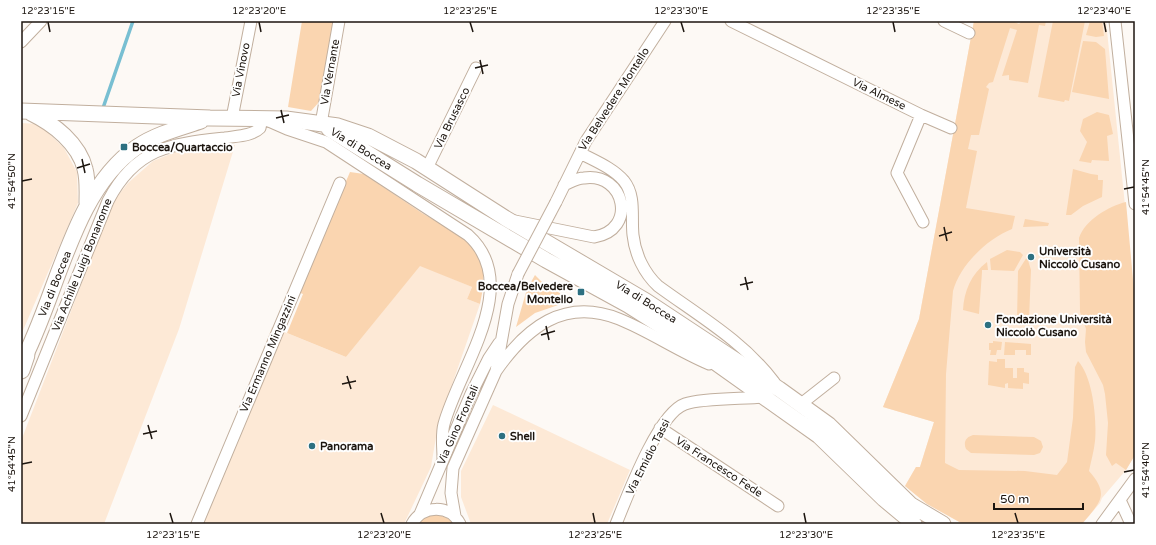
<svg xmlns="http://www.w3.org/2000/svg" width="1156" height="545" viewBox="0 0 1156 545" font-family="'Varela Round',sans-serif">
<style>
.built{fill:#fde9d6}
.green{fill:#fad5b0}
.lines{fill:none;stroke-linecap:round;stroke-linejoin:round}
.stream{stroke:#78bfd2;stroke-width:3.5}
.minor-casing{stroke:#c1af9e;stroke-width:13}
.major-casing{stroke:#c1af9e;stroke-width:17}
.highway-casing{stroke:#c1af9e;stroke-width:19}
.minor{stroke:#fff;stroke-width:11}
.major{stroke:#fff;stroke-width:15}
.highway{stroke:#fff;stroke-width:17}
.minor-bridge-casing{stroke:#c1af9e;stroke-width:13;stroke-linecap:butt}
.minor-bridge{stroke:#fff;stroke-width:11}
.ticks{fill:none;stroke:#1c150f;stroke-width:1.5}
.poi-dot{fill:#2d7081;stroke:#fff;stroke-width:1.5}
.labels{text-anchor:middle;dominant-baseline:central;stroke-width:4;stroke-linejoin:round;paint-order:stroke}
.street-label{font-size:11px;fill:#1c150f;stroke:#fff}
.poi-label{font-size:11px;font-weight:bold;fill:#1c150f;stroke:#fff;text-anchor:start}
.neatline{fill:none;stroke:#1c150f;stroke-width:1.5}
.ticks-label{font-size:10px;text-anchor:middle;fill:#1c150f}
</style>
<rect width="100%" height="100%" fill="#fdf9f5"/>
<path class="built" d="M 974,21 L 1106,21 L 1135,302 L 1135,455 L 1126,470 L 1102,498 L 1100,503 L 1082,524 L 963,524 L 927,504 L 905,486 L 916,467 L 920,467 L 934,422 L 883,407 L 919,319 Z
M 21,123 L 39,124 L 64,148 L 77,172 L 78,203 L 21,335 Z
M 235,145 L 179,329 L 104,524 L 21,524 L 21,441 L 113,202 L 128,183 L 153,161 L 183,149 Z
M 420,265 L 472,287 L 467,299 L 480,304 L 438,425 L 431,467 L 404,524 L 197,524 L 272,327 L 346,357 Z
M 493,405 L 630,470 L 607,524 L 471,524 L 461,497 L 461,471 Z"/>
<path class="green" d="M 302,21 L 334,21 L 320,101 L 311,111 L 288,107 Z
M 974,21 L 1012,21 L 1019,24 L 1022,21 L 1046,21 L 1045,26 L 1039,25 L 1028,83 L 1009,80 L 1009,75 L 1002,76 L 1017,30 L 1010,28 L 993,82 L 989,83 L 986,87 L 989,89 L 979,135 L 971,135 L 968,149 L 977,151 L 966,208 L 1015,216 L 1012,229 C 987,239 960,265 953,291 L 946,374 L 945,463 L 959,470 L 1025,471 L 1057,475 L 1067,462 L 1073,418 L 1075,367 L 1078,361 C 1093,377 1097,420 1095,441 C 1094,451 1091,461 1089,471 C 1111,496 1099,503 1082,524 L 963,524 L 927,504 L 905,486 L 916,467 L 920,467 L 934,422 L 883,407 L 919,319 Z
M 1053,21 L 1085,21 L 1069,101 L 1065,100 L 1064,102 L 1038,97 Z
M 1090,21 L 1102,21 L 1104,36 L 1096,37 L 1086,35 Z
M 1083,41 L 1096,42 L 1105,49 L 1109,99 L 1072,92 Z
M 1097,112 L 1109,115 L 1113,134 L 1107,136 L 1109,161 L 1092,160 L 1091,163 L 1079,161 L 1087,142 L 1080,131 L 1083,119 Z
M 1073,169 L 1091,174 L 1098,175 L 1098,180 L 1103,180 L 1102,197 L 1083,206 L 1071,215 L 1066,215 Z
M 350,172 L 364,174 L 422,213 L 461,236 L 471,245 L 477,254 L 483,268 L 483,288 L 480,304 L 467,299 L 472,287 L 420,266 L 346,357 L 287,333 L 303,294 L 298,292 Z
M 1126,202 L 1135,302 L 1135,455 L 1126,470 L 1116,463 L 1112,466 L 1106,455 L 1108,423 L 1105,394 L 1103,385 L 1086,352 L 1085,342 L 1086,329 L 1080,312 L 1079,238 C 1085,220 1109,206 1126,202 Z
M 1025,219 L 1049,223 L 1048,226 L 1023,227 Z
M 1007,250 L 1020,252 L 1023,255 L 1014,271 L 991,270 L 990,259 Z
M 1027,257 L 1031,270 L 1029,320 L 1017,319 L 1018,271 Z
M 987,262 L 988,270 L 982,270 L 982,272 L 979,314 L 963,310 C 964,291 971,274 987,262 Z
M 535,275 L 545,285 L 567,297 L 567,302 L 535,313 L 516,327 L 527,289 Z
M 993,341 L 1002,342 L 1001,350 L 997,350 L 996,355 L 990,355 L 991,350 L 989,350 L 989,343 L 993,343 Z
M 1005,342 L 1031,344 L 1031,355 L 1026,355 L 1026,350 L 1015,350 L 1015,355 L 1004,355 Z
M 997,359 L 1005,359 L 1005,368 L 1013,368 L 1013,378 L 1017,378 L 1017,368 L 1024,368 L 1024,372 L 1029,373 L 1029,384 L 1023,383 L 1023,389 L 1008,388 L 1008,383 L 1005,384 L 1005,388 L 988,385 L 989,361 L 997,362 Z
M 973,435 L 1034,437 L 1041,441 L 1043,447 L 1040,453 L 1034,455 L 971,453 L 966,449 C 963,442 966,437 973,435 Z
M 437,514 L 449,519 L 454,524 L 417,524 L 423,517 Z"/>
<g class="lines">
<path class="stream" d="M 103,108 L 133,21"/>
<g class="minor-casing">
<path id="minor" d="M 731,21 L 921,115 L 897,173 L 923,222
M 944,21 L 969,33
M 1115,21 L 1135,204
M 21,42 L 41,21
M 921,115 L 951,128
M 232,118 L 251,21
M 321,124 L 339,21
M 580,153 C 595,161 613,168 624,181 C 636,196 631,217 633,235 C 635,254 644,273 658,286 C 699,316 743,341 774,382
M 427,168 L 476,68
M 556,202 L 586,141 L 665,21
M 515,221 L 594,237 C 638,230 625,172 584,178 C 577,178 571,182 564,185
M 496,371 C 526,328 564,297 619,319 C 649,331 678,351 709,364
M 801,404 L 834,378
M 21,416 L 108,201 C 136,147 171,144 225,138 C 237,136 252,136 260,128 L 262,118 L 287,129 L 326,142 L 468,235 C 524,285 459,368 444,424 C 441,435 443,447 443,458
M 660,428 L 778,506
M 1120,500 L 1131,524
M 420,514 L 471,394 L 489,358 L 499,343
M 455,516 L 451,493 L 453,468 L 496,371 L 508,304 L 518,274
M 197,524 L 340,183
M 412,524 C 422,505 450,504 460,524
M 616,524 C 627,497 658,413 685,404 C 703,398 743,399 764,397
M 1102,524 L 1135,479"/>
</g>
<g class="major-casing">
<path id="major" d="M 21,111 L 210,118 L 286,119 L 338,126 L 368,136 L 416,161 L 505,218 L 646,301 L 779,389 L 829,425 L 911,505 L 943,524
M 31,113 C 54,124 79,144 85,169 C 88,180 87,192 87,203
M 329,129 L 417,184 L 546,260 L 628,305 L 688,343 L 819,436 L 884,499 L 914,524
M 21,364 C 57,298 72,191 137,147 C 156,134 180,128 201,121"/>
</g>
<g class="highway-casing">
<path id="highway" d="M 21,370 L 26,355"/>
</g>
<use href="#minor" class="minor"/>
<use href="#major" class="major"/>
<use href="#highway" class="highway"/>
<g class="minor-bridge-casing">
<path id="minor-bridge" d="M 518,274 L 556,202"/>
</g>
<use href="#minor-bridge" class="minor-bridge"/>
</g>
<path class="ticks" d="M 48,22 L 50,32M 259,22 L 261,32M 470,22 L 473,32M 681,22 L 684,32M 893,22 L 895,32M 1104,22 L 1106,32M 480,60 L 483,74M 475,68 L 488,65M 281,110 L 284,123M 276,118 L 289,115M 82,159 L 85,173M 77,168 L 90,164M 22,181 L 32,179M 1124,189 L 1134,187M 944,227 L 947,241M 939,236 L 952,232M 745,277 L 748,290M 740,285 L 753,282M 546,326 L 549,340M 541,335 L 555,331M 347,376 L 351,389M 342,384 L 356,381M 148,425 L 152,439M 143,434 L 157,431M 22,464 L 32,462M 1124,472 L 1134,470M 170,513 L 173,523M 381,513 L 384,523M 593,513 L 595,523M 804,513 L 806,523M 1015,513 L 1018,523"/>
<g class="poi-dot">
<rect x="120" y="143" width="8" height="8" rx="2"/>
<circle cx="1031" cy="257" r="4"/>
<rect x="577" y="288" width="8" height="8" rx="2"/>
<circle cx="988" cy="325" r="4"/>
<circle cx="502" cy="436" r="4"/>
<circle cx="312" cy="446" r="4"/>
</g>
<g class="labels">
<g class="street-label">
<text transform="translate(241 70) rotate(-79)">Via Vinovo</text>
<text transform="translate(330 72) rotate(-80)">Via Vernante</text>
<text transform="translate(879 94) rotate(26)">Via Almese</text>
<text transform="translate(614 99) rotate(-57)">Via Belvedere Montello</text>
<text transform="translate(452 118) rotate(-64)">Via Brusasco</text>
<text transform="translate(361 149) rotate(32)">Via di Boccea</text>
<text transform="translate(82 265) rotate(-68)">Via Achille Luigi Bonanome</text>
<text transform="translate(55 284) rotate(-68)">Via di Boccea</text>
<text transform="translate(646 302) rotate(32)">Via di Boccea</text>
<text transform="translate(268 354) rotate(-67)">Via Ermanno Mingazzini</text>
<text transform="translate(458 425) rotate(-66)">Via Gino Frontali</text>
<text transform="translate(648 457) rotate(-63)">Via Emidio Tassi</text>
<text transform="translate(719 467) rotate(33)">Via Francesco Fede</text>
</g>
<g class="poi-label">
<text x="132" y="147">Boccea/Quartaccio</text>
<text x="1039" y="251">Università<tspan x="1039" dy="13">Niccolò Cusano</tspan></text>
<text x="573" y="286" text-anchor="end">Boccea/Belvedere<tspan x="573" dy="13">Montello</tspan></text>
<text x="996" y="319">Fondazione Università<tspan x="996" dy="13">Niccolò Cusano</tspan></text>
<text x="510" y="436">Shell</text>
<text x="320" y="446">Panorama</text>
</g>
</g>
<rect width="1156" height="545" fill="none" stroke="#ffffff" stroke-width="44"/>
<path d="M994 503v6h89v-6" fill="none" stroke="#1c150f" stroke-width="2"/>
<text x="1000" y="503" font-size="12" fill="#1c150f" stroke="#ffffff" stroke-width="3" paint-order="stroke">50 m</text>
<rect x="22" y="22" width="1112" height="501" class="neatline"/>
<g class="ticks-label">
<text x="48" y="14">12°23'15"E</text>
<text x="259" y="14">12°23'20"E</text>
<text x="470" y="14">12°23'25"E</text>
<text x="681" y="14">12°23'30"E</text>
<text x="893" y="14">12°23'35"E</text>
<text x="1104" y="14">12°23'40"E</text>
<text transform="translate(11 181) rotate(-90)" y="4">41°54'50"N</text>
<text transform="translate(1145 187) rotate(-90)" y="4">41°54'45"N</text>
<text transform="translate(11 464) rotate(-90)" y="4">41°54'45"N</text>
<text transform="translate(1145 470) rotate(-90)" y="4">41°54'40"N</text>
<text x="173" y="538">12°23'15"E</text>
<text x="384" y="538">12°23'20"E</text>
<text x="595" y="538">12°23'25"E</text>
<text x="806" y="538">12°23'30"E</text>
<text x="1018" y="538">12°23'35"E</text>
</g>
</svg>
